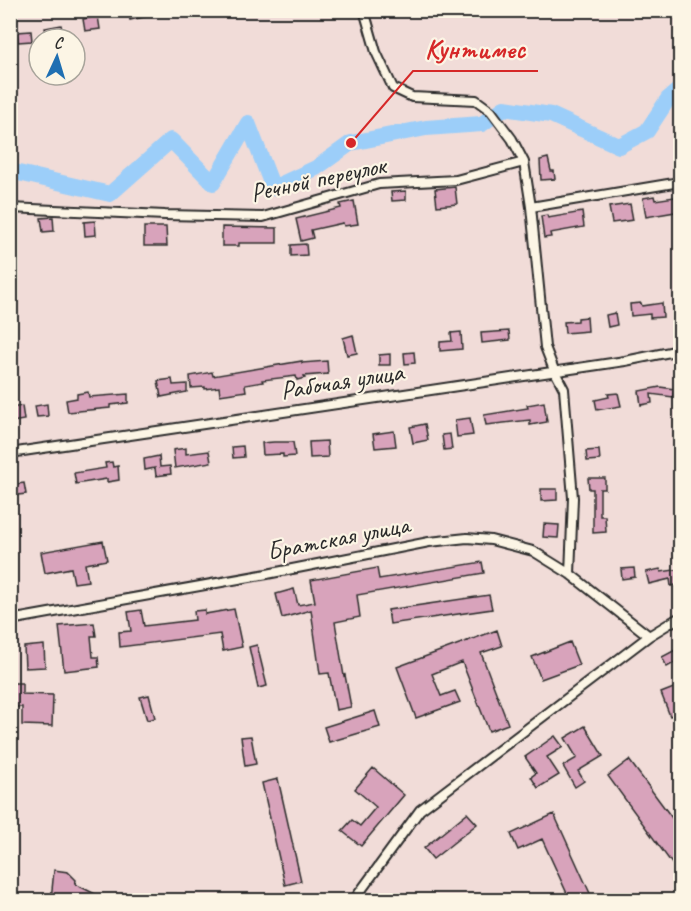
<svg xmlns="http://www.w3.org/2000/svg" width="691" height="911" viewBox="0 0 691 911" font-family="Caveat,sans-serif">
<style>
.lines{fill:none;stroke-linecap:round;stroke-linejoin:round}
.river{stroke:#9ccef9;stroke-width:16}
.building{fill:#d8a3bb;stroke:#2b2b2b;stroke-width:1.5}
.minor-casing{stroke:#2b2b2b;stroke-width:12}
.minor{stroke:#fcf5e5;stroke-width:8}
.labels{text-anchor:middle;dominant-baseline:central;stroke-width:4.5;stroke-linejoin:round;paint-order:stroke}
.street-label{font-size:26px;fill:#2b2b2b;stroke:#fcf5e5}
.leader{fill:none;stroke:#d62828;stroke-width:2}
.callout-dot{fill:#d62828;stroke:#fcf5e5;stroke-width:2}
.callout-label{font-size:27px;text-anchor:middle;font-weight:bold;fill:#d62828;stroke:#fcf5e5;stroke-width:4.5;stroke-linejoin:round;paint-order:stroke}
</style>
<rect width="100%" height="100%" fill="#f1dcd8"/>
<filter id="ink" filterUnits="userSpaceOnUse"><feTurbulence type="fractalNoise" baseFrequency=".0167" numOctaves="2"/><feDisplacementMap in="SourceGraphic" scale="12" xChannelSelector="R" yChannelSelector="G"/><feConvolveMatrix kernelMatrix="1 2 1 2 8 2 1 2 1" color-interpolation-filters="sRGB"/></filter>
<g filter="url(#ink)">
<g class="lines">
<path class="river" d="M 10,171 L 110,194 L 171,140 L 213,183 L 248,123 L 273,188 L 316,168 L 351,143 L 426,128 L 482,124 L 504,108 L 551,115 L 619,146 L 647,131 L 668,99 L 680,89"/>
</g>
<path class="building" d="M 128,10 L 158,10 L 158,14 L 130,20 Z
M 98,16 L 100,29 L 85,31 L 83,19 Z
M 61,25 L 64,39 L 48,39 L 45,28 Z
M 31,31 L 32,41 L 18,42 L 17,32 Z
M 548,158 L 551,171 L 554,171 L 555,179 L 541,180 L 540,160 Z
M 455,187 L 457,204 L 437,206 L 435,189 Z
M 406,191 L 406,200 L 392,201 L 391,192 Z
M 654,196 L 655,200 L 681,196 L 681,211 L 646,217 L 643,198 Z
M 354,201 L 358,224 L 344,226 L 343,223 L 311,230 L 313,238 L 301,241 L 296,219 L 341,208 L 340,204 Z
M 630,204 L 633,220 L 612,223 L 609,207 Z
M 582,212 L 584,227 L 550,233 L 551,237 L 544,238 L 541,216 L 547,215 L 548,218 Z
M 53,217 L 54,231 L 43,232 L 41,218 Z
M 95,221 L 96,235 L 85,236 L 84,222 Z
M 144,227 L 166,227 L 167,246 L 144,246 Z
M 222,227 L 277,228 L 277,243 L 239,243 L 239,246 L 222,246 Z
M 306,244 L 307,255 L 291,256 L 291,245 Z
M 641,303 L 642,306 L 662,303 L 663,317 L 650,318 L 650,314 L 631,316 L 630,304 Z
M 615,313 L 617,325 L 608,327 L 606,315 Z
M 587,317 L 588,331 L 565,333 L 564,322 L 578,321 L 578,318 Z
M 509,331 L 510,340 L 482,343 L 481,333 Z
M 461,332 L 462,349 L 440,351 L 440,342 L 452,341 L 451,333 Z
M 353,335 L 357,353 L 347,355 L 343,338 Z
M 414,352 L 415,363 L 405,364 L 404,353 Z
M 390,354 L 390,365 L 379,365 L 379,355 Z
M 302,361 L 302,363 L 327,361 L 328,374 L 304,376 L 305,378 L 297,380 L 296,376 L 262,380 L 263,382 L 245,385 L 246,391 L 220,395 L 219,387 L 205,389 L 205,387 L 191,388 L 190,376 L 212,372 L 213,376 Z
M 172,379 L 173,385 L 187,384 L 187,392 L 161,397 L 158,381 Z
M 660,387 L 674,389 L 673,397 L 651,394 L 652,403 L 641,405 L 639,391 Z
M 88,392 L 89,397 L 128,394 L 128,403 L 110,405 L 110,408 L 68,412 L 66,400 L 77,398 L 77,394 Z
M 618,393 L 621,406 L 597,410 L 595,400 L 609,397 L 608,394 Z
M 544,402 L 547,422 L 530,425 L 530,420 L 486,425 L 484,415 L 528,408 L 527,405 Z
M 47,404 L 48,416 L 37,417 L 35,406 Z
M 22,406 L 24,420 L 12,422 L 10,408 Z
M 470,418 L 473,435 L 457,437 L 455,420 Z
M 425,424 L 428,440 L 413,443 L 410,427 Z
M 394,431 L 396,446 L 375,448 L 373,434 Z
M 450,434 L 452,449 L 444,450 L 442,435 Z
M 327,441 L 328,457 L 310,458 L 309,442 Z
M 274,442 L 293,442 L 295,456 L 283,457 L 283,454 L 263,455 L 262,443 Z
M 243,446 L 244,457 L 233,458 L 232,447 Z
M 186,448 L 186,454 L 209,451 L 211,462 L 175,468 L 173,450 Z
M 599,450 L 600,460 L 587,461 L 586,451 Z
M 159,456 L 160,467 L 170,466 L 171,474 L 156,476 L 155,468 L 145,470 L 144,459 Z
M 112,462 L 113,467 L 118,466 L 119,480 L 107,482 L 107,479 L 76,484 L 74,473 L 106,468 L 105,463 Z
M 588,478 L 605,478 L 605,489 L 600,489 L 600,516 L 605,516 L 606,532 L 593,533 L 593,489 L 589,489 Z
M 24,483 L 26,494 L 10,496 L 10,485 Z
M 541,489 L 557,489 L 557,500 L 541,501 Z
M 544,524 L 559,525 L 558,538 L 543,537 Z
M 103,541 L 107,560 L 85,564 L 88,581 L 74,583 L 71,568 L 45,573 L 41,552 Z
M 482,562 L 484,573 L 357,595 L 360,617 L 335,622 L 344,676 L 345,675 L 351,707 L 336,710 L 329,673 L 320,674 L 311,610 L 282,618 L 276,594 L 294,589 L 298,605 L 315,602 L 311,580 L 377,568 L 379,579 Z
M 634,568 L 635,577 L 622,579 L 621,569 Z
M 660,569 L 661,572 L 681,569 L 681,584 L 671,586 L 670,579 L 649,584 L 646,572 Z
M 489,595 L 492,609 L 390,624 L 388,610 Z
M 234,609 L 242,647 L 223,651 L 220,634 L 120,647 L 119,632 L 131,631 L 128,612 L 141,610 L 144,626 L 195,620 L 194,611 L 205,610 L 205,614 Z
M 94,623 L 96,636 L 91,636 L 93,657 L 98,657 L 99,667 L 64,671 L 59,626 Z
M 497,630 L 502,646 L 481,653 L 508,724 L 489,731 L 462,662 L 432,674 L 441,696 L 455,691 L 460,702 L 416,718 L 397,667 Z
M 570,642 L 579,665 L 541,679 L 532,657 Z
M 44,645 L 45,667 L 25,668 L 24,647 Z
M 257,645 L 267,686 L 258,688 L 249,647 Z
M 681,647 L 681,659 L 667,667 L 662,657 Z
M 10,683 L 22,683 L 22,694 L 53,695 L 52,726 L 22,725 L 22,707 L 10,707 Z
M 681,685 L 681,712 L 670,716 L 661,693 Z
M 149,695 L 155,718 L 147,720 L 140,697 Z
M 375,711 L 380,727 L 329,742 L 324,727 Z
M 585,726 L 603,756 L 578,771 L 584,781 L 575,787 L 563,766 L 577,758 L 565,738 Z
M 251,736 L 256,764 L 245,766 L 241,737 Z
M 555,736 L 563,747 L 547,757 L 559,775 L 538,788 L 531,777 L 536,773 L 525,757 Z
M 629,760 L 681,830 L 681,876 L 608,776 Z
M 373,768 L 404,795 L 361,846 L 342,831 L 352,820 L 360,826 L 376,807 L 355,789 Z
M 278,779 L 301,881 L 285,885 L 262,783 Z
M 467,813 L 477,824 L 433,859 L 424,848 Z
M 554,814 L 593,900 L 570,900 L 542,839 L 518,850 L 511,834 Z
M 54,870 L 68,872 L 76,880 L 75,884 L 107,900 L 51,900 Z"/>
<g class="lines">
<g class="minor-casing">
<path id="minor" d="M 364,10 L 376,52 L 393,88 L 412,97 L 476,100 L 491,111 L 512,139 L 524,162 L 531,207 L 545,347 L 554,370 L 564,389 L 573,498 L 570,574
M 531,207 L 680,182
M 10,208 L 165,215 L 263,217 L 379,184 L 456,180 L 524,162
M 10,453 L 625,361 L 680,350
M 10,620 L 267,574 L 429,542 L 467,538 L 491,540 L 533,551 L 570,574 L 649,636
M 354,900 L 420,810 L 649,636 L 680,617"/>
</g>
<use href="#minor" class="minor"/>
</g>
</g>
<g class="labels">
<g class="street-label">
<text transform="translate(318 179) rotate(-12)">Речной переулок</text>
<text transform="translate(342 381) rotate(-9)">Рабочая улица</text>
<text transform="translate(338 538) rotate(-11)">Братская улица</text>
</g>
</g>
<path class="leader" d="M351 143L413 71H538"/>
<circle class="callout-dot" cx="351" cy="143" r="6"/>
<g class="callout-label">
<text x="475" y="58">Кунтимес</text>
</g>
<rect width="691" height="911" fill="none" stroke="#fcf5e5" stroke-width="36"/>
<rect x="18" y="18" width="655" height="875" fill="none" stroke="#2b2b2b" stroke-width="2" filter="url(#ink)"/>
<g transform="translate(57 57) rotate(4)"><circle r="28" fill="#fcf5e5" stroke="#a8a49b" stroke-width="1.5"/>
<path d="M0-4.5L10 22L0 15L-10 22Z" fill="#1f6fb2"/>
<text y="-9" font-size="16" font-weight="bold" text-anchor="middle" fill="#2b2b2b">С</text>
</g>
</svg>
